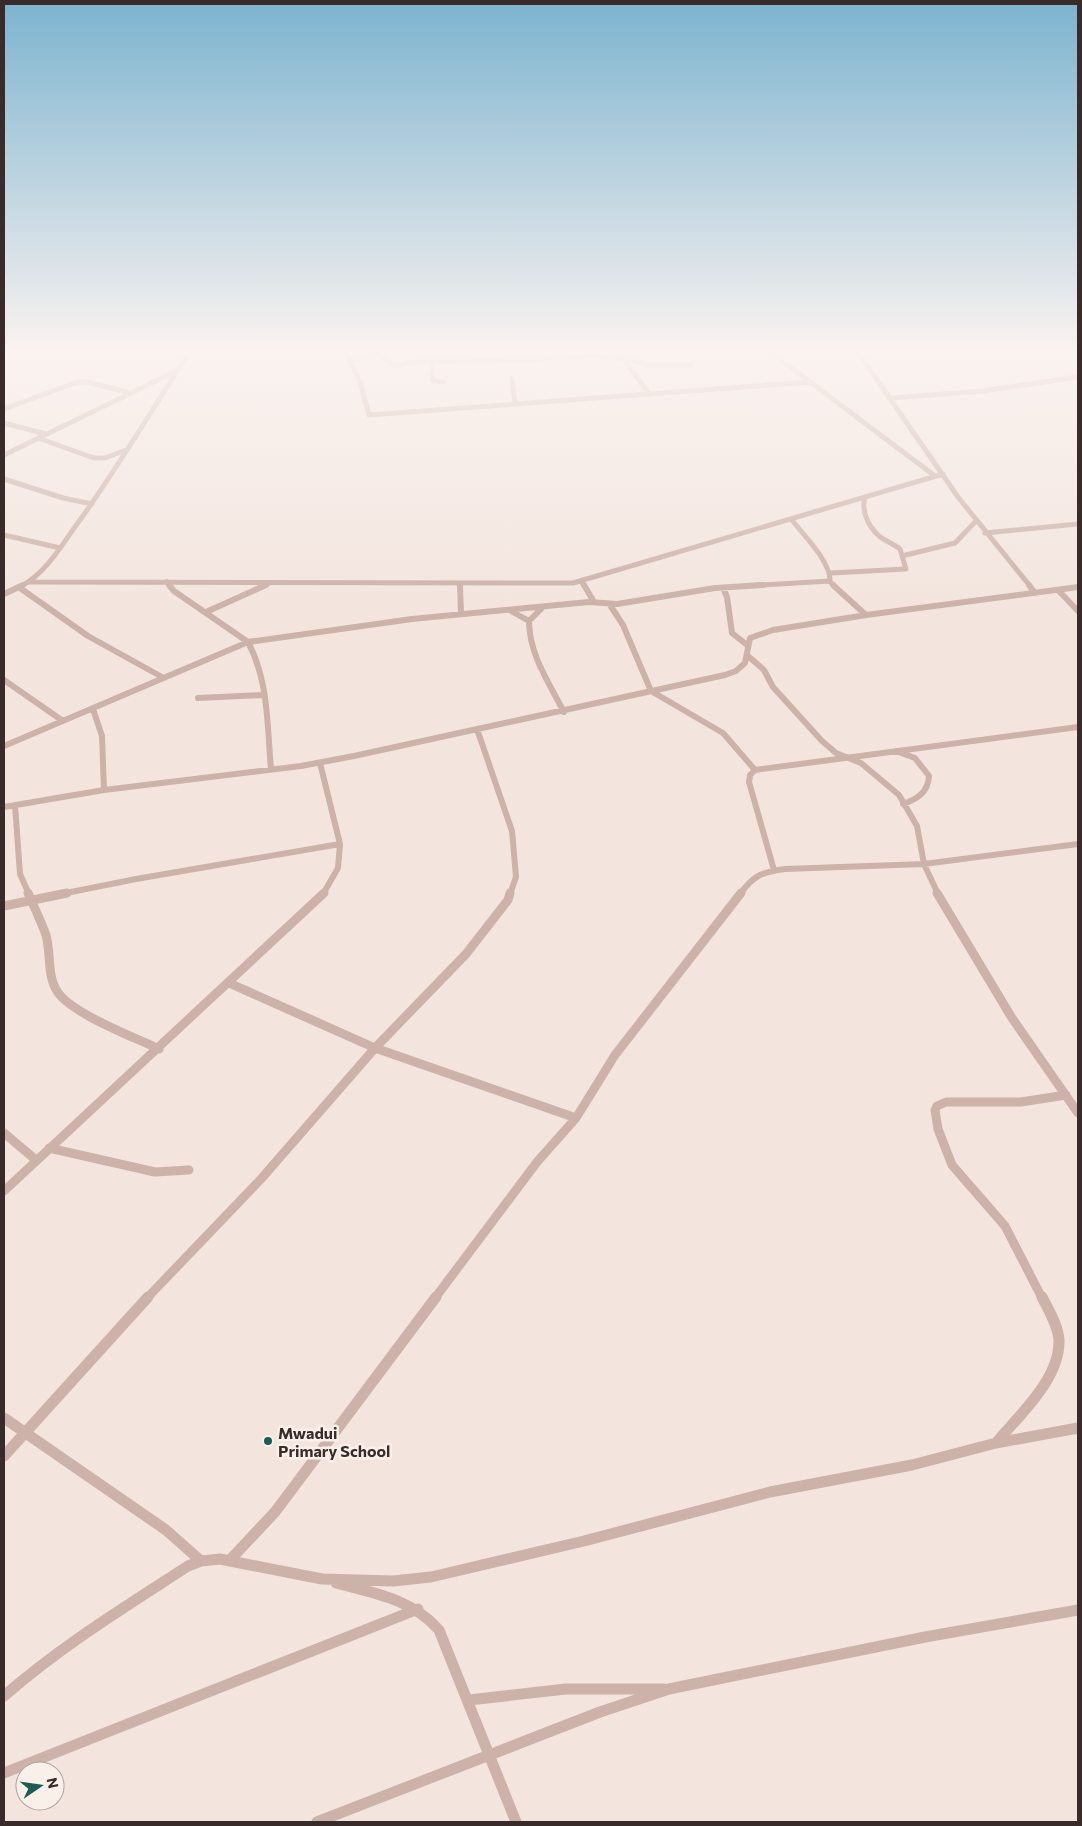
<svg xmlns="http://www.w3.org/2000/svg" width="1082" height="1826" viewBox="0 0 1082 1826" font-family="Commissioner,sans-serif">
<style>
.lines{fill:none;stroke-linecap:round;stroke-linejoin:round}
.street-far3{stroke:#ccb2a9;stroke-width:5}
.street-far2{stroke:#ccb2a9;stroke-width:6}
.street-far1{stroke:#ccb2a9;stroke-width:9}
.street{stroke:#ccb2a9;stroke-width:11}
.secondary{fill:#a0817a;fill-rule:evenodd}
.poi-dot{fill:#1d5c54;stroke:#faf0ea;stroke-width:2}
.labels{text-anchor:middle;dominant-baseline:central;stroke-width:5;stroke-linejoin:round;paint-order:stroke}
.near-poi-label{font-size:16px;font-weight:bold;fill:#392b29;stroke:#faf0ea;text-anchor:start}
</style>
<rect width="100%" height="100%" fill="#f3e5de"/>
<g class="lines">
<path class="street-far3" d="M 345,351 L 360,382 L 369,415 L 810,382
M 377,351 L 390,363 L 396,365 L 417,362 L 525,360 L 594,355 L 624,359
M 618,351 L 649,394
M 752,351 L 773,354
M 769,351 L 935,476
M 857,351 L 958,497 L 1030,586
M 623,358 L 651,365 L 691,365
M 433,361 L 432,380 L 443,382
M 350,362 L 378,351
M 512,378 L 515,403
M 891,398 L 983,391 L 1078,377
M 4,409 L 77,382 L 86,382 L 131,393
M 4,423 L 46,434
M 38,438 L 94,458 L 105,458 L 126,450
M 4,455 L 174,372
M 4,479 L 63,498 L 92,504
M 985,533 L 1078,524
M 4,535 L 60,548
M 902,556 L 955,543 L 976,521
M 831,573 L 906,569 L 900,549 C 894,544 885,541 879,536 C 868,526 861,511 865,497
M 581,581 L 584,586
M 829,581 L 835,586
M 30,582 L 573,583 L 943,474
M 167,582 L 170,586
M 460,583 L 460,586
M 21,586 C 42,576 59,550 72,531 C 115,473 151,411 190,351
M 263,586 L 268,584
M 743,586 L 830,581 C 831,562 803,534 791,519"/>
<path class="street-far2" d="M 169,585 L 174,591 L 248,642 C 269,681 267,726 271,769
M 460,585 L 461,614
M 584,585 L 594,602
M 833,585 L 866,615
M 1029,585 L 1035,593
M 20,588 L 88,636 L 162,677
M 723,588 L 727,597 L 732,633 L 747,645
M 1058,590 L 1078,611
M 4,594 L 23,585
M 610,605 L 623,625 L 651,691 L 723,733 L 755,770
M 542,608 L 529,621 C 529,654 549,683 564,712
M 511,611 L 529,621
M 206,612 L 266,585
M 748,656 L 764,670 L 773,687 L 822,741 L 836,753 L 861,763 L 899,795 L 917,826 L 924,864 L 938,894
M 4,680 L 63,721
M 198,698 L 264,695
M 93,709 L 102,736 L 104,790
M 477,729 L 512,831 L 516,877 L 510,894
M 4,746 L 248,642 L 412,619 L 589,602 L 617,604 L 715,588 L 763,585
M 896,751 L 915,758 L 929,776 C 928,793 917,799 903,804
M 320,763 L 340,844 L 338,868 L 323,894
M 15,805 L 20,874 L 29,894
M 4,807 L 104,790 L 301,766 L 354,756 L 725,675 L 736,671 L 745,663 L 750,638 L 773,630 L 866,615 L 1078,587
M 774,870 L 749,782 L 750,775 L 755,770 L 1078,727
M 61,894 L 136,879 L 340,844
M 740,894 C 754,875 762,872 785,869 L 924,864 L 1078,844"/>
<path class="street-far1" d="M 28,893 C 34,907 41,921 46,935 C 51,953 47,976 57,991 C 70,1013 134,1037 159,1049
M 937,893 L 1012,1018 L 1078,1113
M 4,906 L 67,893
M 229,983 L 375,1048 L 576,1118
M 4,1133 L 36,1160
M 49,1148 L 155,1172 L 189,1170
M 4,1191 L 324,893
M 147,1298 L 261,1179 L 375,1048 L 466,954 L 508,900 L 510,893
M 435,1298 L 537,1162 L 576,1118 L 615,1055 L 741,893
M 1042,1298 L 1005,1226 L 952,1165 L 938,1129 L 935,1110 L 937,1106 L 946,1102 L 1021,1102 L 1066,1095"/>
<path class="street" d="M 4,1418 L 166,1530 L 201,1561
M 996,1443 C 1020,1414 1060,1379 1059,1340 C 1058,1325 1048,1309 1042,1297
M 4,1456 L 148,1297
M 229,1561 L 275,1512 L 436,1297
M 336,1583 C 374,1593 412,1599 439,1630 L 516,1822
M 4,1696 C 61,1646 125,1607 188,1566 L 201,1561 L 220,1559 L 322,1579 L 393,1581 L 431,1577 L 584,1541 L 770,1492 L 912,1465 L 996,1443 L 1078,1428
M 469,1700 L 566,1689 L 664,1689
M 4,1773 L 418,1609
M 317,1822 L 600,1712 L 669,1689 L 925,1637 L 1078,1610"/>
<path class="secondary" d="M 4,351 L 23,351 L 20,353 L 4,354 Z"/>
</g>
<linearGradient id="sky" x2="0" y2="1"><stop stop-color="#7cb3cf"/><stop offset="0.58" stop-color="#faf3f0"/><stop offset="1" stop-color="#faf3f0" stop-opacity="0"/></linearGradient>
<rect width="1082" height="606" fill="url(#sky)"/>
<circle class="poi-dot" cx="268" cy="1441" r="5"/>
<g class="labels">
<g class="near-poi-label">
<text x="278" y="1432">Mwadui<tspan x="278" dy="18">Primary School</tspan></text>
</g>
</g>
<rect width="1082" height="1826" fill="none" stroke="#392b29" stroke-width="10"/>
<g transform="translate(40 1786) rotate(77)"><circle r="24" fill="#faf0ea" stroke="#ada19d"/>
<path d="M0-4L9 19L0 12L-9 19Z" fill="#1d5c54"/>
<text y="-8" font-size="14" font-weight="bold" text-anchor="middle" fill="#392b29">N</text>
</g>
</svg>
